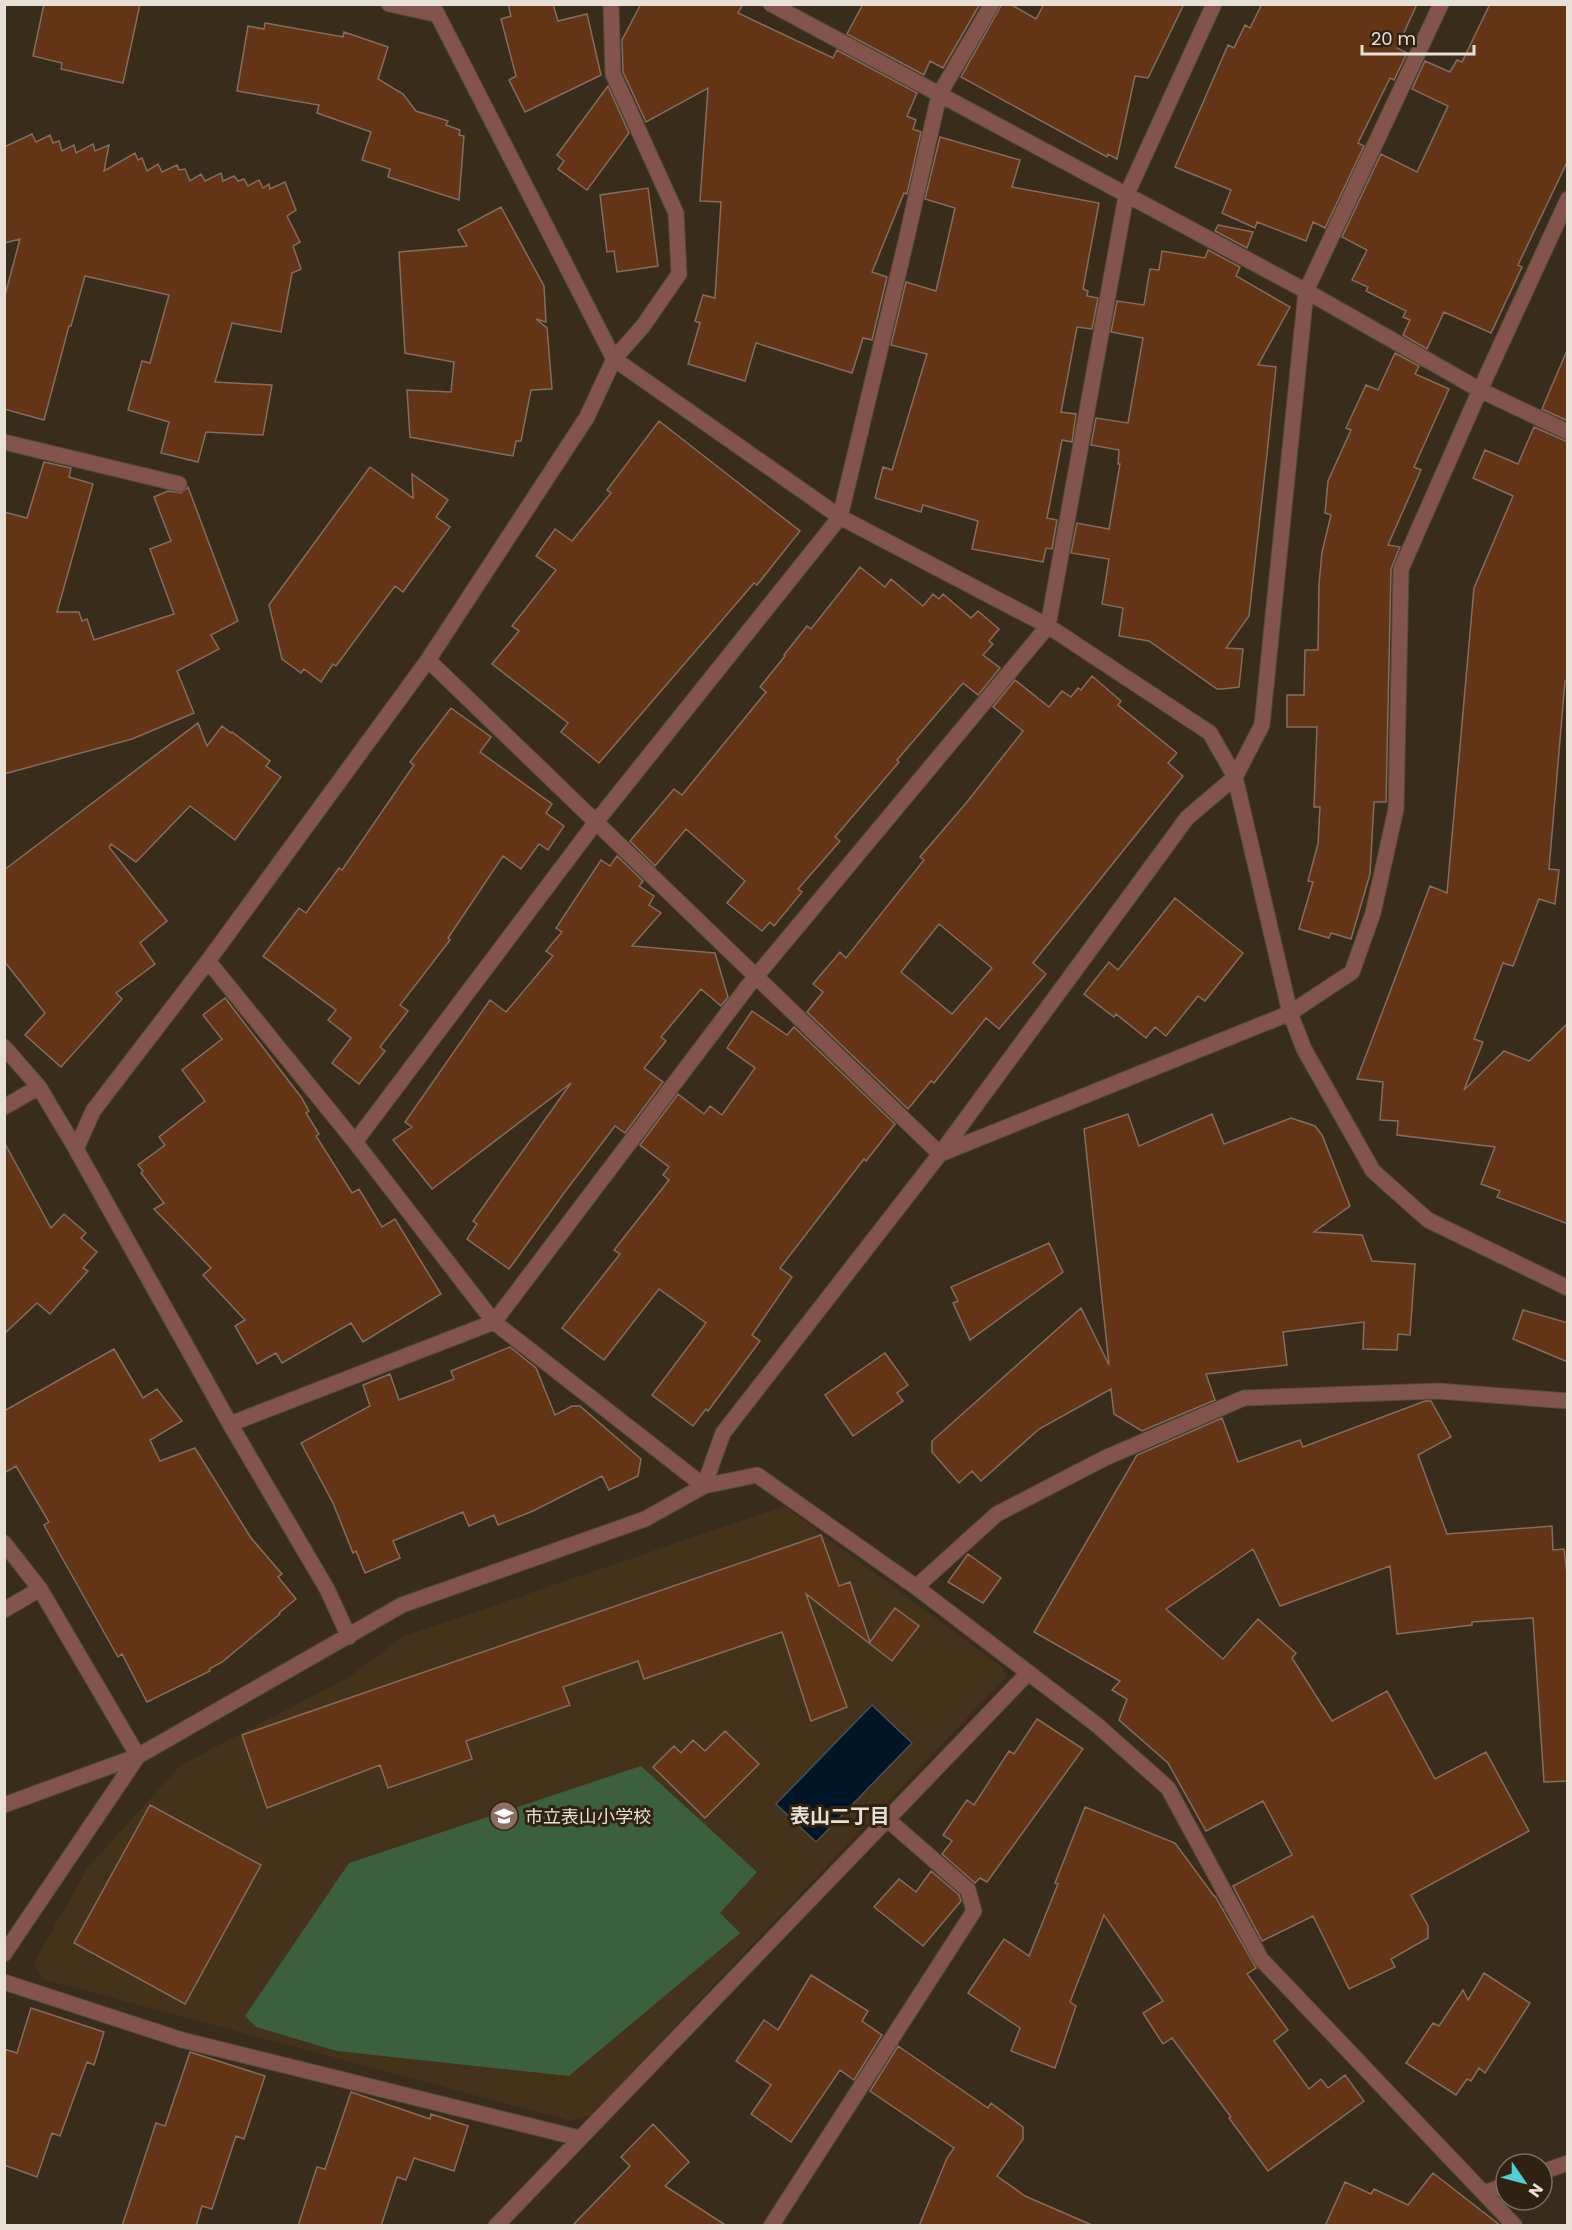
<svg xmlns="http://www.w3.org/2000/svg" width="1572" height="2230" viewBox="0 0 1572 2230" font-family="Poppins,'Noto Sans JP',sans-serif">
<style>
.built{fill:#44321b}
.green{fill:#3c603c}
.water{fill:#001525;stroke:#46525a;stroke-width:1.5}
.building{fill:#643417;stroke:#846d60;stroke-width:1.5;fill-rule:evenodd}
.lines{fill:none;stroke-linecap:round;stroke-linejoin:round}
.minor-casing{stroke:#554938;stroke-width:17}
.minor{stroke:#82544b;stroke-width:15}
.labels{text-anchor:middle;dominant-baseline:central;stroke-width:6;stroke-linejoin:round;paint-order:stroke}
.poi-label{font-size:18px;fill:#e8dfd5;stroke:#2f2211;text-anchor:start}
.neighbourhood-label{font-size:20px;font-weight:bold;fill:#e8dfd5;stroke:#2f2211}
</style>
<rect width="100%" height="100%" fill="#392c1a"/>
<path class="built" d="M 784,1506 L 1003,1668 L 1006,1677 L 591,2115 L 571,2121 L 42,1979 L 34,1962 L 88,1867 L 181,1765 L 349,1677 L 402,1637 Z"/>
<path class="green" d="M 641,1766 L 757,1872 L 720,1913 L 740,1933 L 569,2076 L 337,2051 L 256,2027 L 245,2016 L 349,1863 Z"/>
<path class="water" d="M 872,1705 L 912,1743 L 816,1842 L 776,1804 Z"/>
<path class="building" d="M 44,4 L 140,4 L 123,83 L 61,69 L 62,63 L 33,56 Z
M 508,4 L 553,4 L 558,21 L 587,14 L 601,75 L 525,112 L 509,80 L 516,76 L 501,19 L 511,16 Z
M 641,4 L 743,4 L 738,13 L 833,58 L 837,50 L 917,93 L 907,116 L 916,120 L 913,129 L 921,132 L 907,194 L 904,193 L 872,272 L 887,277 L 872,340 L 863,338 L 852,373 L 756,343 L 745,381 L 688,364 L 700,323 L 695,321 L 703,295 L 715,298 L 721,202 L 700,201 L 708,88 L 646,122 L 623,72 L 622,40 Z
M 863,4 L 980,4 L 943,68 L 930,61 L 924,75 L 847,34 Z
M 1002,4 L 1010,4 L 1036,19 L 1044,4 L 1184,4 L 1148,78 L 1135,76 L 1117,159 L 1108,154 L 1107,157 L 961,77 Z
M 1262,4 L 1417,4 L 1397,48 L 1407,53 L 1394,80 L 1390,78 L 1358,143 L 1364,146 L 1325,228 L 1313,222 L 1306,241 L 1257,222 L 1255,228 L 1222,213 L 1231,190 L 1175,167 L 1228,45 L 1234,48 L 1245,25 L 1250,28 Z
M 1490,4 L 1568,4 L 1568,160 L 1518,265 L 1522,267 L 1491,333 L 1444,312 L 1427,349 L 1403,335 L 1410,320 L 1403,317 L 1406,311 L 1366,291 L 1368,287 L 1352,280 L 1367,250 L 1342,237 L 1381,154 L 1417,172 L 1448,106 L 1412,89 L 1425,61 L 1450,72 L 1457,60 L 1462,62 Z
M 265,23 L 343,37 L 344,32 L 388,47 L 378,79 L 403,94 L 416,111 L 448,121 L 446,125 L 460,130 L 459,135 L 464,136 L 459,200 L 388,177 L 390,169 L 362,160 L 371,132 L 317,113 L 319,105 L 237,91 L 248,26 L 264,29 Z
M 608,86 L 629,133 L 587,190 L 558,169 L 564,161 L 557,155 Z
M 32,134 L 36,142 L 50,135 L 53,143 L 59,141 L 62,151 L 74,145 L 76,153 L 93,144 L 95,151 L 109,145 L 104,171 L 135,153 L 138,160 L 142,158 L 147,171 L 158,164 L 162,172 L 177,165 L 179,170 L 185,169 L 190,181 L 201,174 L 205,181 L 221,173 L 223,181 L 234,176 L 238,181 L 244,179 L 248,186 L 259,180 L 263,188 L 269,184 L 270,189 L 285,182 L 296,210 L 287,216 L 300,242 L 293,246 L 301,269 L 292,273 L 281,332 L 232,323 L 215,382 L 272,385 L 263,435 L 206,432 L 198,462 L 161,453 L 169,422 L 128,410 L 142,361 L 150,363 L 169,295 L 85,276 L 71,326 L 69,326 L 44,420 L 4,409 L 4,299 L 20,239 L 4,243 L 4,147 Z
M 940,137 L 1020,160 L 1012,187 L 1099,203 L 1083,289 L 1088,291 L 1087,296 L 1098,298 L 1092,329 L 1077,327 L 1061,412 L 1076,414 L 1072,442 L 1062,440 L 1047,518 L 1057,520 L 1052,549 L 1046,548 L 1043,562 L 972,549 L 978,521 L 923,505 L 921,512 L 875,498 L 883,467 L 892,470 L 927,354 L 891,345 L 906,282 L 936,291 L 955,208 L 925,199 Z
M 648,188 L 658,266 L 617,272 L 614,251 L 607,252 L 600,195 Z
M 501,207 L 544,286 L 546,322 L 536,319 L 547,328 L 552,389 L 531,390 L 521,441 L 516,441 L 513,456 L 410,437 L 407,390 L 451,392 L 454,362 L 405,353 L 399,252 L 467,246 L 458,230 Z
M 1218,225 L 1253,232 L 1247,248 L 1215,231 Z
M 1208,250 L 1240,267 L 1236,276 L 1290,307 L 1258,365 L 1276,367 L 1267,454 L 1249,616 L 1226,648 L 1243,649 L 1239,687 L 1222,689 L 1217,689 L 1149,641 L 1119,636 L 1123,608 L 1102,604 L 1109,559 L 1071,553 L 1077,523 L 1109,529 L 1120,464 L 1118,464 L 1119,450 L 1091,445 L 1096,418 L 1128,423 L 1143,338 L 1111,332 L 1117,301 L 1144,305 L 1150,269 L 1159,270 L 1162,251 L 1205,258 Z
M 1568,348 L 1568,421 L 1542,409 Z
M 1395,353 L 1419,366 L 1415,374 L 1449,389 L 1414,467 L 1421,470 L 1388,545 L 1400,547 L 1391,569 L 1386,802 L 1374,802 L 1370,874 L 1351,939 L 1331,933 L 1329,938 L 1299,929 L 1313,882 L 1308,881 L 1318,844 L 1320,807 L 1314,807 L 1317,727 L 1287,727 L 1287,695 L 1304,695 L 1305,650 L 1318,650 L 1319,584 L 1322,552 L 1331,515 L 1325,513 L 1328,481 L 1351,430 L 1346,428 L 1366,385 L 1378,390 Z
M 659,421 L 800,531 L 757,585 L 754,583 L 599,763 L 561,732 L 568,723 L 492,664 L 519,631 L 512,626 L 556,570 L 536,556 L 555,529 L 572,541 L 611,493 L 607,490 Z
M 1534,427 L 1568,442 L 1568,681 L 1565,681 L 1549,869 L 1559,870 L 1555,904 L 1539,899 L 1513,966 L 1503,963 L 1474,1039 L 1483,1042 L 1464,1090 L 1504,1051 L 1529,1061 L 1568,1023 L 1568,1224 L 1497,1197 L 1500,1191 L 1481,1184 L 1495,1147 L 1397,1135 L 1398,1121 L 1380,1120 L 1383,1082 L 1357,1079 L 1430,886 L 1447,893 L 1474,588 L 1513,496 L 1473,478 L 1485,450 L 1518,464 Z
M 44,462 L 71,468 L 69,477 L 93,484 L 57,612 L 79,612 L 82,621 L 87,619 L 94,640 L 174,614 L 150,549 L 171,541 L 154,497 L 168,491 L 181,493 L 188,487 L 238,621 L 211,635 L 219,649 L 177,671 L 194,713 L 132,739 L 4,774 L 4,512 L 27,518 Z
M 370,467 L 413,498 L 412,474 L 448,500 L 436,517 L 450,527 L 403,592 L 395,586 L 336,666 L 333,664 L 321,682 L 304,669 L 301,673 L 282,659 L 269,605 Z
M 860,567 L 885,587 L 891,579 L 923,606 L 933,594 L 939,599 L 943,594 L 971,618 L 978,611 L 999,629 L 989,641 L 993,644 L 983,655 L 1000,668 L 978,695 L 963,683 L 897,760 L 899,762 L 835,837 L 840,841 L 798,889 L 802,892 L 774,926 L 770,922 L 762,931 L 727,903 L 745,881 L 686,829 L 655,866 L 630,841 L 674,789 L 682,795 L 766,692 L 760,687 L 785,656 L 784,655 L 807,626 L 811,629 Z
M 1092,676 L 1121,701 L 1118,705 L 1177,753 L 1168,763 L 1183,776 L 1033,963 L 1046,974 L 999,1029 L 986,1018 L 934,1083 L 931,1081 L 908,1109 L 807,1012 L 823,992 L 813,984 L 840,952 L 846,958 L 924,860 L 920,857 L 967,802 L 1023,731 L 993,707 L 1015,680 L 1049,707 L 1062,691 L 1071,697 L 1078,688 L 1081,690 ZM 939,924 L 992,968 L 952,1014 L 901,972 Z
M 451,708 L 491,737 L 480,752 L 552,804 L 546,813 L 564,826 L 548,850 L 539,844 L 521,869 L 503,856 L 448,938 L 450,940 L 400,1005 L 408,1011 L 380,1047 L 385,1051 L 359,1084 L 332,1063 L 351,1038 L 328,1020 L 336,1010 L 263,956 L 299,908 L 306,913 L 339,868 L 342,870 L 414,765 L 410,762 Z
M 198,723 L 207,746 L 222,726 L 231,733 L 232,732 L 270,761 L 266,766 L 281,777 L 235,840 L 190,806 L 136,862 L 111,844 L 109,847 L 167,921 L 140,943 L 155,964 L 116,993 L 122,999 L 61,1067 L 25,1035 L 45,1013 L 4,961 L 4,870 Z
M 617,856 L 643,881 L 639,886 L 654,896 L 649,905 L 661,913 L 632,946 L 715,953 L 728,997 L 721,1006 L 701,989 L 661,1037 L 666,1041 L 644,1068 L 663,1082 L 625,1133 L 615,1126 L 564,1193 L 509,1269 L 467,1239 L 477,1224 L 473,1221 L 571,1083 L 432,1189 L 393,1140 L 412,1127 L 405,1122 L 490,1000 L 506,1012 L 553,956 L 546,951 L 562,932 L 556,928 L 601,860 L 610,866 Z
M 1175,898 L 1243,953 L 1205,1001 L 1198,996 L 1166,1036 L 1155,1027 L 1146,1038 L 1116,1014 L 1114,1017 L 1084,994 L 1109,962 L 1118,970 Z
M 225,998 L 301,1097 L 309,1111 L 306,1113 L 319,1134 L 316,1136 L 352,1193 L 359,1189 L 382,1227 L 395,1219 L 441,1294 L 363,1342 L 351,1323 L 282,1363 L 276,1353 L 257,1364 L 235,1326 L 245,1320 L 203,1275 L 211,1268 L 154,1209 L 164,1203 L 141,1173 L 143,1171 L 138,1165 L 165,1145 L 159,1137 L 205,1101 L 182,1070 L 222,1039 L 203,1015 Z
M 752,1011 L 787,1035 L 794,1027 L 895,1124 L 866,1161 L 864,1159 L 780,1268 L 792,1277 L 752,1335 L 760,1341 L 708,1411 L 706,1409 L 693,1426 L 652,1395 L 706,1323 L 659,1289 L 604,1360 L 562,1328 L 620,1254 L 614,1250 L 669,1180 L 663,1175 L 669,1167 L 640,1145 L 678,1094 L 704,1114 L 710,1106 L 722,1115 L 755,1068 L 727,1048 Z
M 1128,1114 L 1139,1146 L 1212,1114 L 1224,1144 L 1291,1118 L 1315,1126 L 1322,1135 L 1350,1206 L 1314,1232 L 1362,1235 L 1372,1261 L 1415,1264 L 1410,1335 L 1398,1334 L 1397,1350 L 1363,1349 L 1364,1322 L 1283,1332 L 1287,1365 L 1206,1374 L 1215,1400 L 1142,1431 L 1114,1414 L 1111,1389 L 1039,1429 L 981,1481 L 972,1471 L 959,1483 L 932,1452 L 932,1441 L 1081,1308 L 1109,1365 L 1084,1129 Z
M 4,1142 L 51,1228 L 64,1214 L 86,1233 L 81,1238 L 97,1252 L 83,1268 L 88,1271 L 50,1314 L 37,1303 L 4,1334 Z
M 1049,1243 L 1063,1272 L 970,1340 L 953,1303 L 958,1301 L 951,1287 Z
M 1523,1310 L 1568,1323 L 1568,1362 L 1513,1339 Z
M 510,1347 L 536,1368 L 555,1415 L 572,1406 L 580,1406 L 641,1459 L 638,1476 L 609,1490 L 602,1476 L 533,1511 L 498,1525 L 494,1515 L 469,1526 L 463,1512 L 393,1541 L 400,1558 L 365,1573 L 356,1551 L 353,1553 L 333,1503 L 301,1443 L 370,1406 L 363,1385 L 390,1374 L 399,1400 L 454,1379 L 451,1371 Z
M 114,1349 L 143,1398 L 157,1389 L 182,1421 L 150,1440 L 160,1461 L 195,1448 L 251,1538 L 282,1574 L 278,1577 L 296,1599 L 279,1613 L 280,1614 L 222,1662 L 209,1669 L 210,1671 L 147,1702 L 122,1654 L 118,1657 L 61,1556 L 44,1525 L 49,1522 L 16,1466 L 4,1473 L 4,1411 Z
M 885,1353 L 908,1385 L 897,1393 L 903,1401 L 853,1436 L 825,1395 Z
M 1425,1401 L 1431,1401 L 1451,1437 L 1418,1455 L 1447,1534 L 1552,1526 L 1553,1550 L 1564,1549 L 1568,1582 L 1568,1781 L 1544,1782 L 1533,1618 L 1472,1622 L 1472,1625 L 1397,1634 L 1390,1566 L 1280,1606 L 1253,1549 L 1166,1609 L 1223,1659 L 1258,1619 L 1296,1653 L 1292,1658 L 1332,1721 L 1387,1691 L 1435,1779 L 1486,1752 L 1529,1831 L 1411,1895 L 1428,1926 L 1428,1938 L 1391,1959 L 1395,1967 L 1349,1989 L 1313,1916 L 1262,1941 L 1233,1886 L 1292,1855 L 1263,1801 L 1206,1831 L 1168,1763 L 1119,1720 L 1127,1699 L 1112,1690 L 1120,1681 L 1034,1632 L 1137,1455 L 1222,1418 L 1238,1462 L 1300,1440 L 1303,1447 Z
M 821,1535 L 839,1586 L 850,1582 L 870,1642 L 895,1608 L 919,1626 L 892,1661 L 806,1594 L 847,1707 L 811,1721 L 782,1632 L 644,1679 L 638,1661 L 563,1687 L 570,1705 L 466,1741 L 472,1759 L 388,1788 L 380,1765 L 267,1808 L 242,1735 Z
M 968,1554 L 1001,1578 L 983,1603 L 948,1582 Z
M 1037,1719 L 1083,1749 L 987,1882 L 980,1878 L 975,1883 L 942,1854 L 952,1841 L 943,1835 L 967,1800 L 974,1805 L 1009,1751 L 1014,1754 Z
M 725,1731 L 759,1764 L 705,1818 L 653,1767 L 674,1746 L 681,1753 L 693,1740 L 705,1751 Z
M 150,1805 L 261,1865 L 185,2004 L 74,1943 Z
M 1085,1807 L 1175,1843 L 1214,1896 L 1215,1896 L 1256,1968 L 1247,1974 L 1288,2030 L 1274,2041 L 1309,2089 L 1321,2079 L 1328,2088 L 1345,2075 L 1364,2101 L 1268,2171 L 1229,2118 L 1231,2117 L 1172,2038 L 1163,2044 L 1143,2013 L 1163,2001 L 1104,1915 L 1070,2002 L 1076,2006 L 1055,2068 L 1011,2051 L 1020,2028 L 968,1993 L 1004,1939 L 1029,1956 L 1058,1884 L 1055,1883 Z
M 931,1871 L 959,1895 L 961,1901 L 923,1946 L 874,1907 L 899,1879 L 916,1892 Z
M 1484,1973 L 1530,2003 L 1485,2073 L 1479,2068 L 1471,2081 L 1467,2079 L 1456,2095 L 1406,2063 L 1433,2023 L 1439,2026 L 1463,1990 L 1468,2000 Z
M 811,1975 L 868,2011 L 862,2021 L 882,2035 L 854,2080 L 840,2070 L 791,2142 L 751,2114 L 771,2085 L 736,2061 L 764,2020 L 778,2030 Z
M 31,2008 L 104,2032 L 94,2065 L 87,2062 L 60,2136 L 52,2133 L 37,2177 L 4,2165 L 4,2049 L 17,2053 Z
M 898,2046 L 988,2108 L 991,2103 L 1023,2127 L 1023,2139 L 997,2176 L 1025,2196 L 1094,2226 L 919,2226 L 947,2158 L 954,2148 L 870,2091 Z
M 190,2052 L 265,2076 L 244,2139 L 236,2136 L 212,2209 L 202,2206 L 196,2226 L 122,2226 L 156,2123 L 165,2126 Z
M 351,2092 L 430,2119 L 431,2114 L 468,2126 L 454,2171 L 414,2158 L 406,2180 L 397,2177 L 381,2226 L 298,2226 L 317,2167 L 325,2169 Z
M 653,2124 L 689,2162 L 665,2186 L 727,2226 L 572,2226 L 630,2166 L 621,2157 Z
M 1433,2173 L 1501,2226 L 1325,2226 L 1345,2182 L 1371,2194 L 1374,2189 L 1408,2205 Z"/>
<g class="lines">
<g class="minor-casing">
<path id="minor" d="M 389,4 L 435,14
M 611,4 L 613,74 L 676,213 L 679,274 L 643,326 L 614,359 L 840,517 L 1048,626 L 1210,733 L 1235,777 L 1290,1013 L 1304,1049 L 1373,1171 L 1428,1220 L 1568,1288
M 771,4 L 1306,291 L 1480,390 L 1568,432
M 4,442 L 179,484
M 428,660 L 940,1154 L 1290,1013 L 1352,972 L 1373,913 L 1396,809 L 1401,569 L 1480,390 L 1568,199
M 208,961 L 355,1142 L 494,1322 L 704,1486
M 4,1047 L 39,1087 L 76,1149 L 230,1424 L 327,1589 L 349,1637
M 4,1107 L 39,1087
M 355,1142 L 596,822 L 840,517 L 906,241 L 939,95 L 992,4
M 76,1149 L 93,1111 L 208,961 L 428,660 L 587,417 L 614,359 L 432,4
M 230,1424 L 494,1322 L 748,986 L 1048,626 L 1126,196 L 1214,4
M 704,1486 L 723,1433 L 940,1154 L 1187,818 L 1235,777 L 1262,725 L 1306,291 L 1441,4
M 4,1543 L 40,1589 L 138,1756
M 916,1587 L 997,1514 L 1105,1458 L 1244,1398 L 1438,1391 L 1568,1401
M 4,1610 L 40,1589
M 4,1805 L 138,1756 L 402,1605 L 645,1519 L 704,1486 L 757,1475 L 916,1587 L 1097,1725 L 1168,1788 L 1261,1959 L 1515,2226
M 4,1954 L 138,1756
M 4,1982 L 182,2040 L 579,2138
M 1542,2172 L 1568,2163
M 1484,2193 L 1506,2185
M 496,2226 L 1028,1673
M 771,2226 L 974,1911 L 968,1890 L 887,1819"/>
</g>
<use href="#minor" class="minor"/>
</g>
<defs>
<g id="school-disc" transform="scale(1.5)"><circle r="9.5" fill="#8d6e63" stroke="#2f2211"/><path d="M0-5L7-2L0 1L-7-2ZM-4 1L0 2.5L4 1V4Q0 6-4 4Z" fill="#fff"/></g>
</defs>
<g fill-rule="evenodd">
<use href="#school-disc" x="504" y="1816"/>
</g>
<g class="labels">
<g class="poi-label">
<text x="525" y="1816">市立表山小学校</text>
</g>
<g class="neighbourhood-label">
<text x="840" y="1816">表山二丁目</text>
</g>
</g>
<rect width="1572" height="2230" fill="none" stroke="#e8dfd5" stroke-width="12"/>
<g transform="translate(1524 2182) rotate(125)"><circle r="28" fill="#2f2211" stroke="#796e5f" stroke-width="1.5"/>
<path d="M0-4.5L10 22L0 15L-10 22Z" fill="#52ccd5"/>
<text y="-9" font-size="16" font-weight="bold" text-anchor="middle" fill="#e8dfd5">N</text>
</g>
<path d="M1362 45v9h112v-9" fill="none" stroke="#e8dfd5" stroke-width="3"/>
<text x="1371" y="45" font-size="18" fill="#e8dfd5" stroke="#2f2211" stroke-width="4.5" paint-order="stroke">20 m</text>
</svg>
